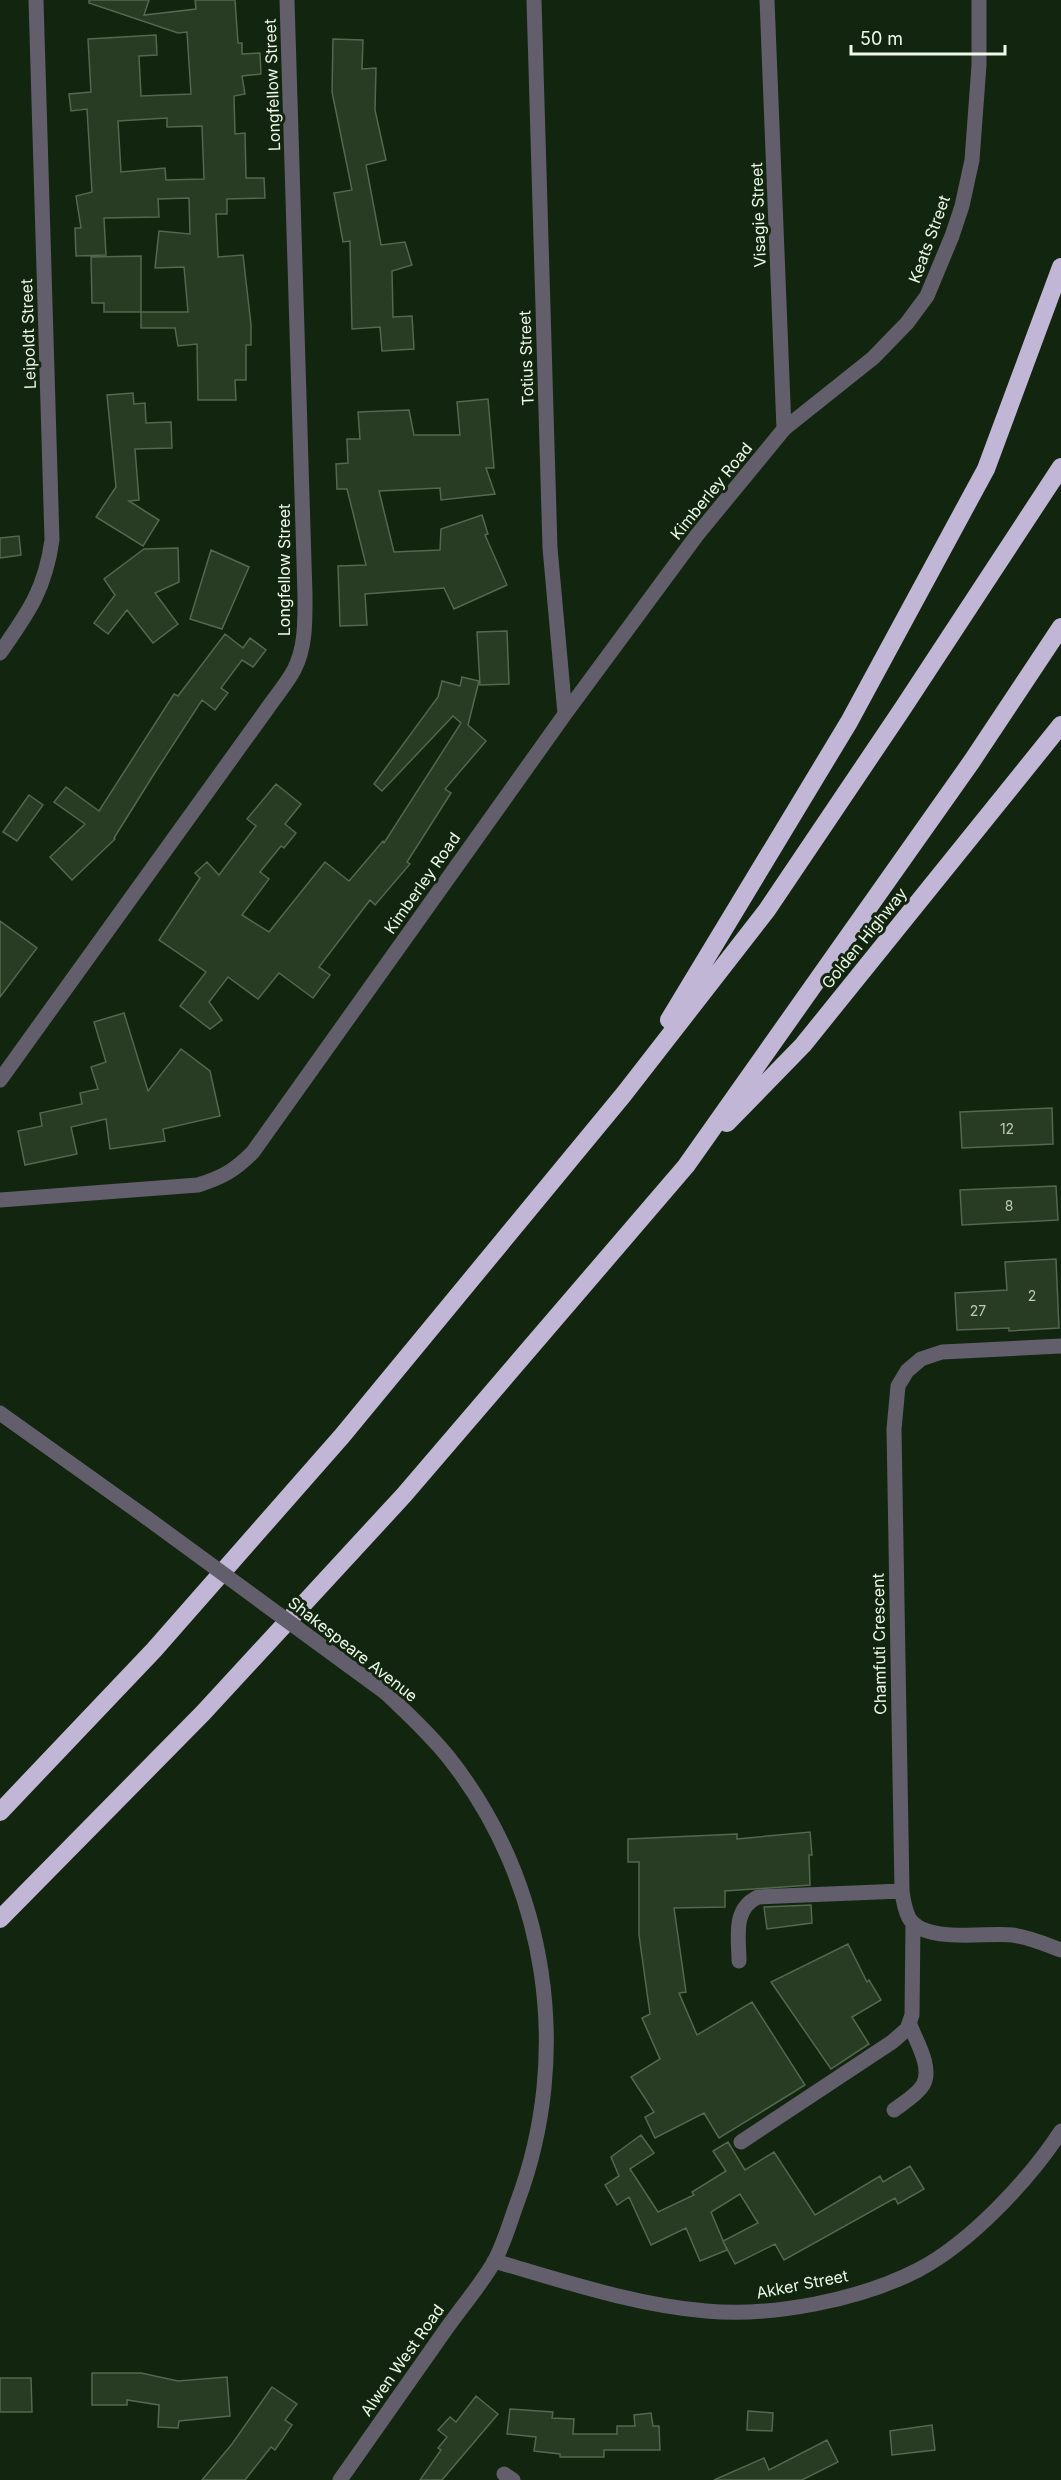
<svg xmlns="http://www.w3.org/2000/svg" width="1061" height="2480" viewBox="0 0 1061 2480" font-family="Inter,sans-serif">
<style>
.building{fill:#283b23;stroke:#53684e;stroke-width:1.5;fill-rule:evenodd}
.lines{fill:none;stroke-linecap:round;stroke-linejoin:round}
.minor{stroke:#625e6b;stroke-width:15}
.highway{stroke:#c2b6d6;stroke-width:18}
.minor-bridge{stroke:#625e6b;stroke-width:15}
.labels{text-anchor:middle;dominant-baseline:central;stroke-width:6;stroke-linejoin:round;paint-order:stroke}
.number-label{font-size:14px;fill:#bccab8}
.street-label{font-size:16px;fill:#edf9ea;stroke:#12250e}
</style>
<rect width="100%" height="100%" fill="#12250e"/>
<path class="building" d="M 89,0 L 149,0 L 144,15 L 196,9 L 195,0 L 235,0 L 238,43 L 242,43 L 242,54 L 260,53 L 261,74 L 242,76 L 245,94 L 234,96 L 235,134 L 245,133 L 246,178 L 264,178 L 265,198 L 227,199 L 227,214 L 216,214 L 218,257 L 243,255 L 251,325 L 251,345 L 246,345 L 246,380 L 235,380 L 236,400 L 198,400 L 197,344 L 178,346 L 175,328 L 141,328 L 141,312 L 188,312 L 184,267 L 155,268 L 159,231 L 190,234 L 189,198 L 158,199 L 159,217 L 104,218 L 106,255 L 76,256 L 75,228 L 81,228 L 76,196 L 92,192 L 87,109 L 71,111 L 69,94 L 91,92 L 88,39 L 156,35 L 157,55 L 139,56 L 141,96 L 191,94 L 187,32 L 178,33 L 89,3 ZM 167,118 L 167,127 L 202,126 L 204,179 L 166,180 L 165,168 L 121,172 L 118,121 Z
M 333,39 L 363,40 L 362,69 L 376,68 L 375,110 L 386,160 L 366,165 L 381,245 L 405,242 L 412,265 L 392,271 L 393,317 L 412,316 L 414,349 L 382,351 L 380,327 L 352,329 L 350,241 L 343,242 L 334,193 L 352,190 L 332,92 Z
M 141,256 L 141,312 L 104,312 L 104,303 L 92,303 L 91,257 Z
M 133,393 L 134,404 L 145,403 L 146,423 L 171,422 L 172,448 L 135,449 L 139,500 L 129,501 L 159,520 L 143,546 L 96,517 L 116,487 L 107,395 Z
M 488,399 L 494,468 L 486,468 L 495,494 L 441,500 L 440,488 L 379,491 L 394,552 L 440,550 L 441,529 L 482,515 L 488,534 L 485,535 L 507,585 L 454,609 L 444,588 L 365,594 L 367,625 L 340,626 L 338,566 L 366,565 L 347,489 L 337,489 L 336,464 L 348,463 L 347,439 L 360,439 L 358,412 L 409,410 L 414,435 L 460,435 L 457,402 Z
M 19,536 L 21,555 L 0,558 L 0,538 Z
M 178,548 L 179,582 L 155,593 L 178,624 L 153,643 L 127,610 L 108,634 L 94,623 L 115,595 L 104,579 L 144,549 Z
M 211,550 L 249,567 L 222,629 L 190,619 Z
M 507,631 L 509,684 L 480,685 L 477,632 Z
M 225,634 L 243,648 L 250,638 L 266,650 L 253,667 L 242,660 L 221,688 L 228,693 L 215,710 L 202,700 L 154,774 L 114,838 L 115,839 L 72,880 L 50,857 L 85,824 L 54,802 L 66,787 L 99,811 L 174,694 L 178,696 Z
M 462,677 L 479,681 L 468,725 L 486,741 L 445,789 L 451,793 L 407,862 L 410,864 L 375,905 L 370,900 L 319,967 L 330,975 L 313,998 L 279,973 L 258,999 L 228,977 L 209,1002 L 222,1020 L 210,1029 L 180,1006 L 206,972 L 159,940 L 200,878 L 195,873 L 207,862 L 219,875 L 256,826 L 247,819 L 276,784 L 301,804 L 285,824 L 296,833 L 284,848 L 281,846 L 260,872 L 269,879 L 242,915 L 269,932 L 325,862 L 349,881 L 383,841 L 384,843 L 461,723 L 453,716 L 382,791 L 374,784 L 438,697 L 442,681 L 460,686 Z
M 29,795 L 43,805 L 17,841 L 3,832 Z
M 0,921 L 37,948 L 0,997 Z
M 124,1013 L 148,1091 L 181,1049 L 210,1071 L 220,1116 L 163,1129 L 165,1141 L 110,1149 L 106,1119 L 71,1127 L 77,1154 L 25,1165 L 18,1131 L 42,1126 L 40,1113 L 82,1104 L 80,1093 L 98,1089 L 91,1067 L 106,1062 L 94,1022 Z
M 1052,1108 L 1053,1144 L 962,1148 L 960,1112 Z
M 1056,1186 L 1058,1220 L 962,1225 L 960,1190 Z
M 1056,1259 L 1059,1328 L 1009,1331 L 1009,1328 L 957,1330 L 955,1293 L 1007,1290 L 1005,1262 Z
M 810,1832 L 812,1855 L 809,1855 L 810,1885 L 725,1891 L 725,1907 L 674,1908 L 686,1992 L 679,1993 L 697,2035 L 752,2002 L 805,2085 L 719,2138 L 704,2113 L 655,2138 L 645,2117 L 654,2112 L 631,2077 L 660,2059 L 642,2018 L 650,2014 L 639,1935 L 639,1862 L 628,1862 L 628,1839 L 737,1834 L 737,1839 Z
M 811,1905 L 812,1923 L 767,1929 L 764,1907 Z
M 848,1944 L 867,1982 L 869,1980 L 881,2000 L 852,2017 L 869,2044 L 831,2069 L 771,1982 Z
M 641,2135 L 654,2153 L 630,2169 L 658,2212 L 694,2195 L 692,2192 L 726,2171 L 713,2151 L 728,2142 L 745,2170 L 774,2152 L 815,2215 L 880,2176 L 883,2182 L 910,2166 L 924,2189 L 898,2204 L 895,2198 L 784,2260 L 775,2244 L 735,2264 L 723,2241 L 758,2223 L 740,2194 L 711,2212 L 727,2250 L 700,2261 L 686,2228 L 651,2245 L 629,2197 L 617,2205 L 605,2185 L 619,2176 L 611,2157 Z
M 92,2373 L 141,2373 L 178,2381 L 227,2377 L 230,2416 L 179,2421 L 178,2428 L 158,2427 L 159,2405 L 127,2400 L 127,2405 L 92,2405 Z
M 0,2378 L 31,2378 L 32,2412 L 0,2412 Z
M 272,2387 L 297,2404 L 285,2420 L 292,2425 L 275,2450 L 271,2447 L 245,2480 L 202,2480 L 232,2444 Z
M 476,2396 L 498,2414 L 442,2480 L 420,2480 L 441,2450 L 438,2448 L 447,2437 L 438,2430 L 450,2417 L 456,2422 Z
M 510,2409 L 553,2412 L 552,2418 L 574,2419 L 573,2434 L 617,2434 L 617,2426 L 635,2426 L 634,2415 L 651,2413 L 653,2426 L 659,2426 L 660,2450 L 604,2450 L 604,2457 L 560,2457 L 560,2454 L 534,2451 L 536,2437 L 507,2434 Z
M 748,2411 L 773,2413 L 772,2431 L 747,2430 Z
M 932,2425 L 935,2450 L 892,2455 L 890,2431 Z
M 827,2440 L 838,2462 L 802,2480 L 714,2480 L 764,2458 L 769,2470 Z"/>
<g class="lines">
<path class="minor" d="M 534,0 L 550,548 L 565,714
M 767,0 L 784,429
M 0,653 C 28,613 45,590 52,540 L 36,0
M 0,1080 L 267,709 C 276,696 287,683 294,670 C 306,647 305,620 305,595 L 287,0
M 0,1200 L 198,1185 C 223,1177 234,1171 253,1152 L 565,714 L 697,535 L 784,429 L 873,358 L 907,323 L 927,296 L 952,236 L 962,206 L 972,160 L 979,65 L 979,0
M 1061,1346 L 942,1352 L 921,1359 L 907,1371 L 898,1386 L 894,1429 L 902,1891 C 903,1899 905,1910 909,1918 C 924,1944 986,1932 1012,1935 C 1029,1937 1045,1944 1061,1950
M 0,1413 L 147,1518
M 739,1961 C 739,1938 732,1909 758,1897 L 902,1891
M 894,2110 C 903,2103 917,2095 923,2085 C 933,2068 916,2041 910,2025
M 741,2142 L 892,2042 L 907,2029 L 912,2015 L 913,1923
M 494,2261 C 564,2281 634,2305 706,2311 C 772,2317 860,2300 918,2270 C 970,2243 1029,2180 1061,2131
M 504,2474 L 513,2480
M 340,2480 C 375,2431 409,2381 444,2332 C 460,2309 480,2286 494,2262 C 504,2244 510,2222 517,2203 C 573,2055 548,1883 449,1758 C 430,1734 408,1714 386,1693"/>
<path class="highway" d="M 669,1020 L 849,722 L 986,469 L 1061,267
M 727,1123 L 803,1045 L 1061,725
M 0,1812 L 154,1650 L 342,1436 L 624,1094 L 767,910 L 903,708 L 1061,467
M 0,1919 L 203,1713 L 404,1495 L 686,1166 L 972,761 L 1061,627"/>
<path class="minor-bridge" d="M 147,1518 L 386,1693"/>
</g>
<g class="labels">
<g class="number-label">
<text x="1007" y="1128">12</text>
<text x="1009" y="1205">8</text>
<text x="1032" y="1295">2</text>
<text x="978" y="1310">27</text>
</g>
<g class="street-label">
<text transform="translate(272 85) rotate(-92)">Longfellow Street</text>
<text transform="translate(758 215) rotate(-92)">Visagie Street</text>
<text transform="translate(929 239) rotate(-70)">Keats Street</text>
<text transform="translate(28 334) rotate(-92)">Leipoldt Street</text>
<text transform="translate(526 358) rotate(-92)">Totius Street</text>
<text transform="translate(711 491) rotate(-51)">Kimberley Road</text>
<text transform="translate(284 570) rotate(-90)">Longfellow Street</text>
<text transform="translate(422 883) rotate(-55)">Kimberley Road</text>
<text transform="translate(864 938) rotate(-51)">Golden Highway</text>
<text transform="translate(879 1644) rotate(-91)">Chamfuti Crescent</text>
<text transform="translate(353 1649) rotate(38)">Shakespeare Avenue</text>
<text transform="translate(802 2284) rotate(-11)">Akker Street</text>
<text transform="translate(402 2360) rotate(-55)">Alwen West Road</text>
</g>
</g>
<path d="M851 45v9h154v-9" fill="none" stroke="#edf9ea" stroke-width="3"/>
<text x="860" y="45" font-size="18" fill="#edf9ea" stroke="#12250e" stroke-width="4.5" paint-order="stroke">50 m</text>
</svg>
